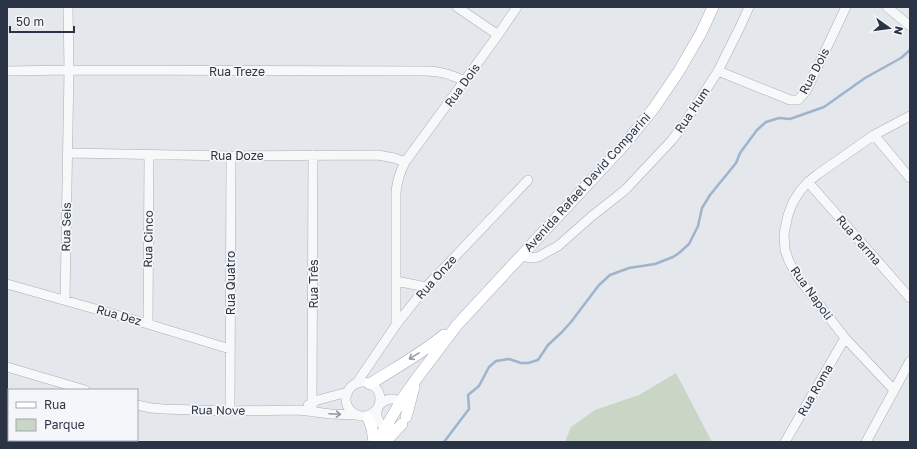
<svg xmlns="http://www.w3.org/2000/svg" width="917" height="449" viewBox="0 0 917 449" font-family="'Golos Text',sans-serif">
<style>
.green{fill:#c9d6c5}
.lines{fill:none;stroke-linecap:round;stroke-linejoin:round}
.stream{stroke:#9fb4cc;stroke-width:2.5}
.minor-casing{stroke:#a9aeb7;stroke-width:10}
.major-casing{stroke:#a3abb8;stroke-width:12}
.minor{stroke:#f7f8fa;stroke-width:9}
.major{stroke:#fff;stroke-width:11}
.oneway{stroke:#959aa2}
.oneway2{stroke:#9196a0}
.labels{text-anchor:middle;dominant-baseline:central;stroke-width:3.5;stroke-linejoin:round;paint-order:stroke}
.street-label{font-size:12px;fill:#2b3445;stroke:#f4f6f9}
</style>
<rect width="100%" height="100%" fill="#e4e7ec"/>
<path class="green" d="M 676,373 L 712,442 L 565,442 L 571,427 L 595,410 L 639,395 Z"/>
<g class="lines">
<path class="stream" d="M 444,442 L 469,409 L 468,395 L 479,386 L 489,367 L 496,361 L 509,359 L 521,363 L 528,363 L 538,360 L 548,345 L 562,332 L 571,322 L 599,285 L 610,275 L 629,268 L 655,264 L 673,257 L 679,253 L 689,244 L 698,226 L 702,208 L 710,195 L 736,163 L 740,153 L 757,130 L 766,122 L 779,118 L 790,119 L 824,107 L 865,78 L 901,58 L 910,50"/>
<g class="minor-casing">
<path id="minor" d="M 457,7 L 498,35
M 887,7 L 910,26
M 7,71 L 69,70 L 427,71 C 441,71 451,75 465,81
M 718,71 L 790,100 L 798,100 L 806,91 L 846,7
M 874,135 L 910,178
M 68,153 L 231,156 L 378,155 L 394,158 L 405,162
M 808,182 L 910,298
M 521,256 L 531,258 L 538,257 L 558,246 L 592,216 L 615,198 L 626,189 L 672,140 L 686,121 L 718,71 L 740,27 L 749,7
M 396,281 L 426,287
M 7,284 L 148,324 L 230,349
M 65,300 L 69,70 L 68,7
M 148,324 L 149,155
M 396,325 L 396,192 C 397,181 400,172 405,162 L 498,35 L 517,7
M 7,367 L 85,390
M346 399a17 17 0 1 1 34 0a17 17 0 1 1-34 0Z
M 356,384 L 396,325 L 426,287 L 528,180
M 894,390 L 845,338 L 797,276 L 789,261 L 785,250 L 784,234 L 788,215 L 793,202 L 800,191 L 808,182 L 818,174 L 874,135 L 910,116
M 137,405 L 151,408 L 163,409 L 230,411 L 299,410 L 331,414 L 357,415
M 308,405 L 318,400 L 348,392
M 230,411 L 231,156
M 312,412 L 313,155
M 364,416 L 380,423 L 385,427 L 392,428
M 380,423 C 368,405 393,389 405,407
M 785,442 L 845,338
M 866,442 L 910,361"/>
</g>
<g class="major-casing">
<path id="major" d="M 370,384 C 395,368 421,354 444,335
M 406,417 L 414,387
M 368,418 L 372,428 L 374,442
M 377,442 L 404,396 L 417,378 L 457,325 L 624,145 L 654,108 L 679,71 L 701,33 L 713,7
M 385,442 L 402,424"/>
</g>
<use href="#minor" class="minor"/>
<use href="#major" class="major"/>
</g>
<defs><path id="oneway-shaft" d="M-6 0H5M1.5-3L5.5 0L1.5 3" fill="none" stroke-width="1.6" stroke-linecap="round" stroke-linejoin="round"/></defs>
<use class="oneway" href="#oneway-shaft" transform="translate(414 356) rotate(148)"/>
<use class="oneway2" href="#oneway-shaft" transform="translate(335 414) rotate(3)"/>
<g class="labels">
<g class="street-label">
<text x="237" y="71">Rua Treze</text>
<text transform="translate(814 71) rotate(-62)">Rua Dois</text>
<text transform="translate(462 85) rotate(-54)">Rua Dois</text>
<text transform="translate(692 110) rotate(-56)">Rua Hum</text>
<text x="237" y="155">Rua Doze</text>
<text transform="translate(587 182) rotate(-48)">Avenida Rafael David Comparini</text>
<text transform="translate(66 227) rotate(-89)">Rua Seis</text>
<text transform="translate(148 239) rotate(-89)">Rua Cinco</text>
<text transform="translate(859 240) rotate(49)">Rua Parma</text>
<text transform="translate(436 277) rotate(-48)">Rua Onze</text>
<text transform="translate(230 283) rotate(-90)">Rua Quatro</text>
<text transform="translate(313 284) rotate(-90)">Rua Três</text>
<text transform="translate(812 293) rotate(54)">Rua Napoli</text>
<text transform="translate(119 315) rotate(16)">Rua Dez</text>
<text transform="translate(815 390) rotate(-60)">Rua Roma</text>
<text transform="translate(218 410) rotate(1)">Rua Nove</text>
</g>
</g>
<rect width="917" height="449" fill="none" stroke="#2b3445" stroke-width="16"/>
<rect x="8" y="389" width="130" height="52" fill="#f4f6f9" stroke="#a4a8b1"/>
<rect x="16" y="402" width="20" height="6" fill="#ffffff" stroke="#a4a8b1"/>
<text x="44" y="409" font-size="12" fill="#2b3445">Rua</text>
<rect x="16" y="419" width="20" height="12" fill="#c9d6c5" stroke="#a4a8b1"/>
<text x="44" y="429" font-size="12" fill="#2b3445">Parque</text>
<g transform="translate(889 28) rotate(104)" stroke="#f4f6f9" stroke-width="3" paint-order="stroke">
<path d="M0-3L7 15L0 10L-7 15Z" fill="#2b3445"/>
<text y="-6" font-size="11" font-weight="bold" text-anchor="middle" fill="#2b3445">N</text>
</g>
<path d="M10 26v6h64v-6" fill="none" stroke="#2b3445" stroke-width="2"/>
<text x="16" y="26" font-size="12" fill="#2b3445" stroke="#f4f6f9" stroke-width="3" paint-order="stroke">50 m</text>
</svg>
